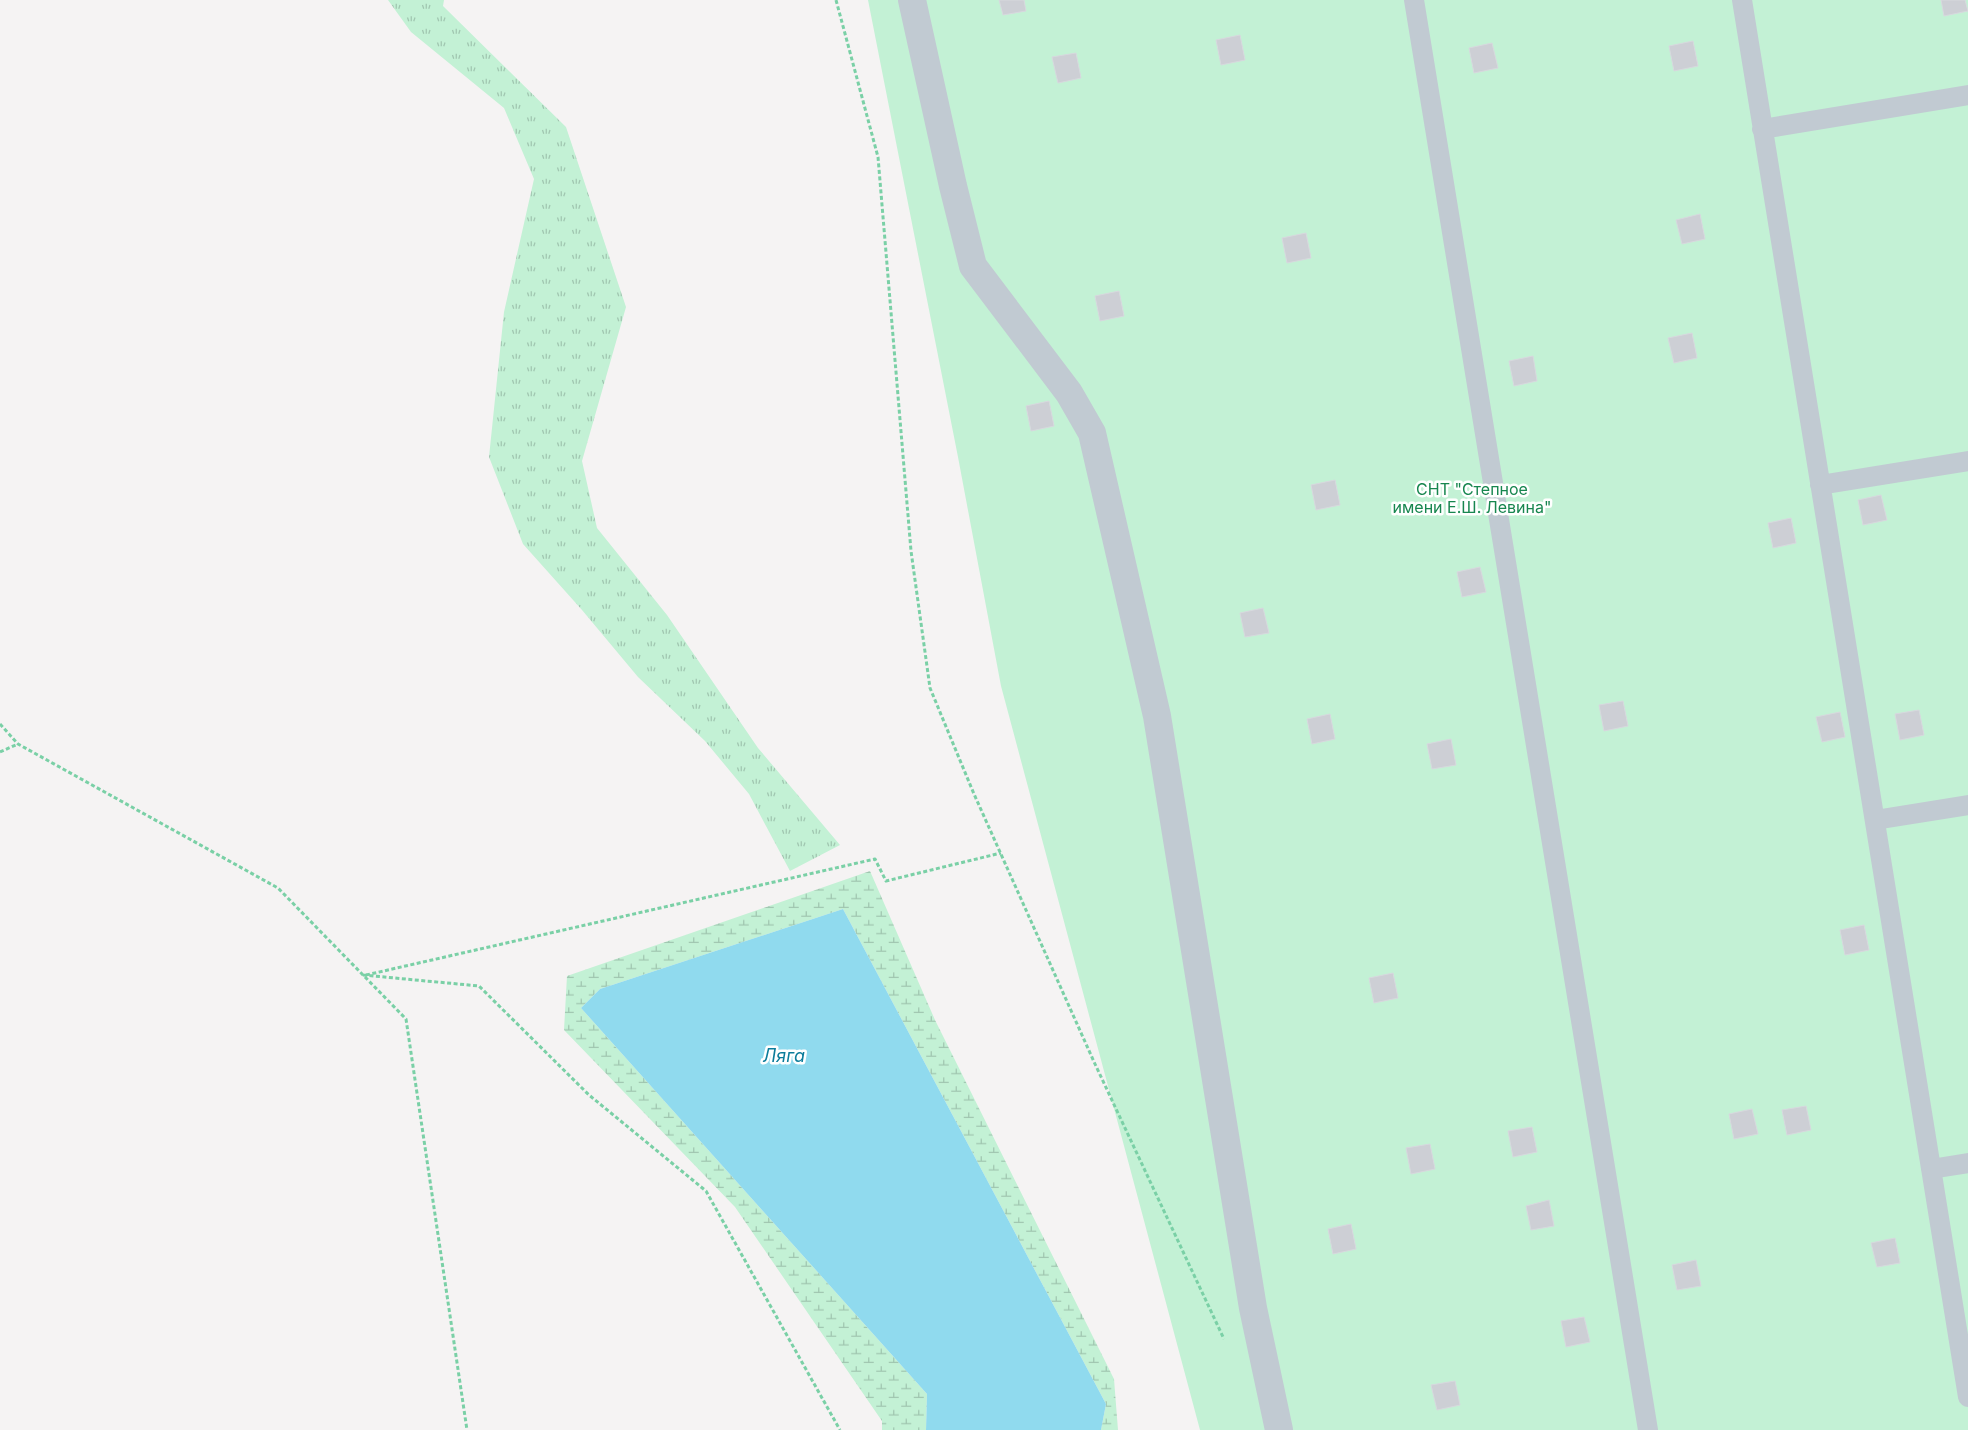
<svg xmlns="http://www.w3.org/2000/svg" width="1968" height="1430" viewBox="0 0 1968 1430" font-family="Inter,sans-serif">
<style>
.grass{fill:url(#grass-tufts)}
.wetland{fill:url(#wetland-marsh)}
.garden{fill:#c3f1d5}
.water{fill:#90daee}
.building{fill:#cdcfd5;stroke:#d7d9de}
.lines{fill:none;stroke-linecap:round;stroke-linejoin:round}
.path{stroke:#7ad0a6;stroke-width:3;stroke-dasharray:4 2.5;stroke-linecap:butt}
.service{stroke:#c1cad2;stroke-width:20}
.minor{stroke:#c1cad2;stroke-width:28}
.labels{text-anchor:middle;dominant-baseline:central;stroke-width:5;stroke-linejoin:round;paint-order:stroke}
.park-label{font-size:16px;fill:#17864f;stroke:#fff}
.water-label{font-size:18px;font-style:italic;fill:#0c7c9b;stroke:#fff}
</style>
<defs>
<pattern id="grass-tufts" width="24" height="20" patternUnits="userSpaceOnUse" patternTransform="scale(1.25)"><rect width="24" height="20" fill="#c3f1d5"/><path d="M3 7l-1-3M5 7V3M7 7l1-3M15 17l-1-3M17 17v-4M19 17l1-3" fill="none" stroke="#a0c6b0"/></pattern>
<pattern id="wetland-marsh" width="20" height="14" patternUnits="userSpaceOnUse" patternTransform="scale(1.25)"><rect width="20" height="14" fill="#c3f1d5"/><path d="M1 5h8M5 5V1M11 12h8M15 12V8" fill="none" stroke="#a0c6b0"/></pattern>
</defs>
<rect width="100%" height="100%" fill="#f5f3f3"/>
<path class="grass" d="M 388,0 L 444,0 L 443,6 L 566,127 L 626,307 L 582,461 L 597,528 L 667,615 L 758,748 L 840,845 L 790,871 L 749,794 L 705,741 L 638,677 L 582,610 L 523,544 L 489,457 L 504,312 L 534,179 L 504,108 L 411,32 Z"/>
<path class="wetland" d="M 870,871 L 935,1020 L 1114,1379 L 1118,1430 L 1101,1430 L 1106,1404 L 843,909 L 600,989 L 581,1008 L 927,1394 L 926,1430 L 882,1430 L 882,1421 L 735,1207 L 564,1030 L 567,976 Z"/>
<path class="garden" d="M 868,0 L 1968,0 L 1968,1430 L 1200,1430 L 1001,686 L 958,457 Z"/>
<path class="water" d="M 843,909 L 1106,1404 L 1101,1430 L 926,1430 L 927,1394 L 581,1008 L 600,989 Z"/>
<path class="building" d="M 999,0 L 1024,0 L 1026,11 L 1003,15 Z
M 1941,0 L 1965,0 L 1968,11 L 1944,16 Z
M 1240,35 L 1245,60 L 1221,65 L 1216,40 Z
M 1693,41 L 1698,66 L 1674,71 L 1669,46 Z
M 1492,43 L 1498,68 L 1474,73 L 1469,48 Z
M 1076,53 L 1081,78 L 1058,83 L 1052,57 Z
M 1700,214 L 1705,239 L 1682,244 L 1676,220 Z
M 1306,233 L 1311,258 L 1287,263 L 1282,238 Z
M 1119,291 L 1124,316 L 1100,321 L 1095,296 Z
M 1692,333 L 1697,358 L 1674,363 L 1668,338 Z
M 1533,356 L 1537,381 L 1514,386 L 1509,361 Z
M 1049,401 L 1054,426 L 1031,431 L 1026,406 Z
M 1335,480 L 1340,505 L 1316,510 L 1311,485 Z
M 1881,495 L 1887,520 L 1863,525 L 1858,500 Z
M 1791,518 L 1796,543 L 1773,548 L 1768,523 Z
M 1480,567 L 1486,592 L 1462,597 L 1457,572 Z
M 1263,608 L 1269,633 L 1245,637 L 1240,613 Z
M 1623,701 L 1628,726 L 1604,731 L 1599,705 Z
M 1919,710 L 1924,735 L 1900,740 L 1895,714 Z
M 1840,712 L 1845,737 L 1822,742 L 1816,717 Z
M 1330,714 L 1335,739 L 1312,744 L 1307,719 Z
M 1451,739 L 1456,765 L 1432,769 L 1427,744 Z
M 1864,925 L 1869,950 L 1845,955 L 1840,930 Z
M 1393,973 L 1398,998 L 1374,1003 L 1369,978 Z
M 1806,1106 L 1811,1130 L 1787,1135 L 1782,1110 Z
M 1752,1109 L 1758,1134 L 1734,1139 L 1729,1114 Z
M 1532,1127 L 1537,1152 L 1513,1157 L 1508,1131 Z
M 1430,1144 L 1435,1169 L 1411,1174 L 1406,1148 Z
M 1549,1200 L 1554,1226 L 1531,1230 L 1526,1206 Z
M 1351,1224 L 1356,1249 L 1333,1254 L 1328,1229 Z
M 1895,1238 L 1900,1263 L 1877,1267 L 1871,1243 Z
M 1696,1260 L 1701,1286 L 1677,1290 L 1672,1265 Z
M 1584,1317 L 1590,1342 L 1566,1347 L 1561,1321 Z
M 1455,1381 L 1460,1405 L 1437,1410 L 1431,1385 Z"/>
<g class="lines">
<path class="path" d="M 836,0 L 878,157 L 911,551 L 930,688 L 974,794 L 1095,1064 L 1224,1339
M 0,724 L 18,744 L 278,888 L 406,1019 L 467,1430
M 0,752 L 18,744
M 363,975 L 479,986 L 589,1095 L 706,1191 L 840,1430
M 366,975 L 875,859 L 886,881 L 1001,853"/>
<path class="service" d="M 1414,0 L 1648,1430
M 1742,0 L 1968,1397
M 1762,129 L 1968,95
M 1820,485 L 1968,461
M 1875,820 L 1968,805
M 1931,1169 L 1968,1163"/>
<path class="minor" d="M 912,0 L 953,186 L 973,266 L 1069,393 L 1092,433 L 1157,716 L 1253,1308 L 1279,1430"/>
</g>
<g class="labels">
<g class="park-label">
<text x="1472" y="489">СНТ "Степное<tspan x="1472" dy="18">имени Е.Ш. Левина"</tspan></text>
</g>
<g class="water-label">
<text x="784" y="1055">Ляга</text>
</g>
</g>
</svg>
